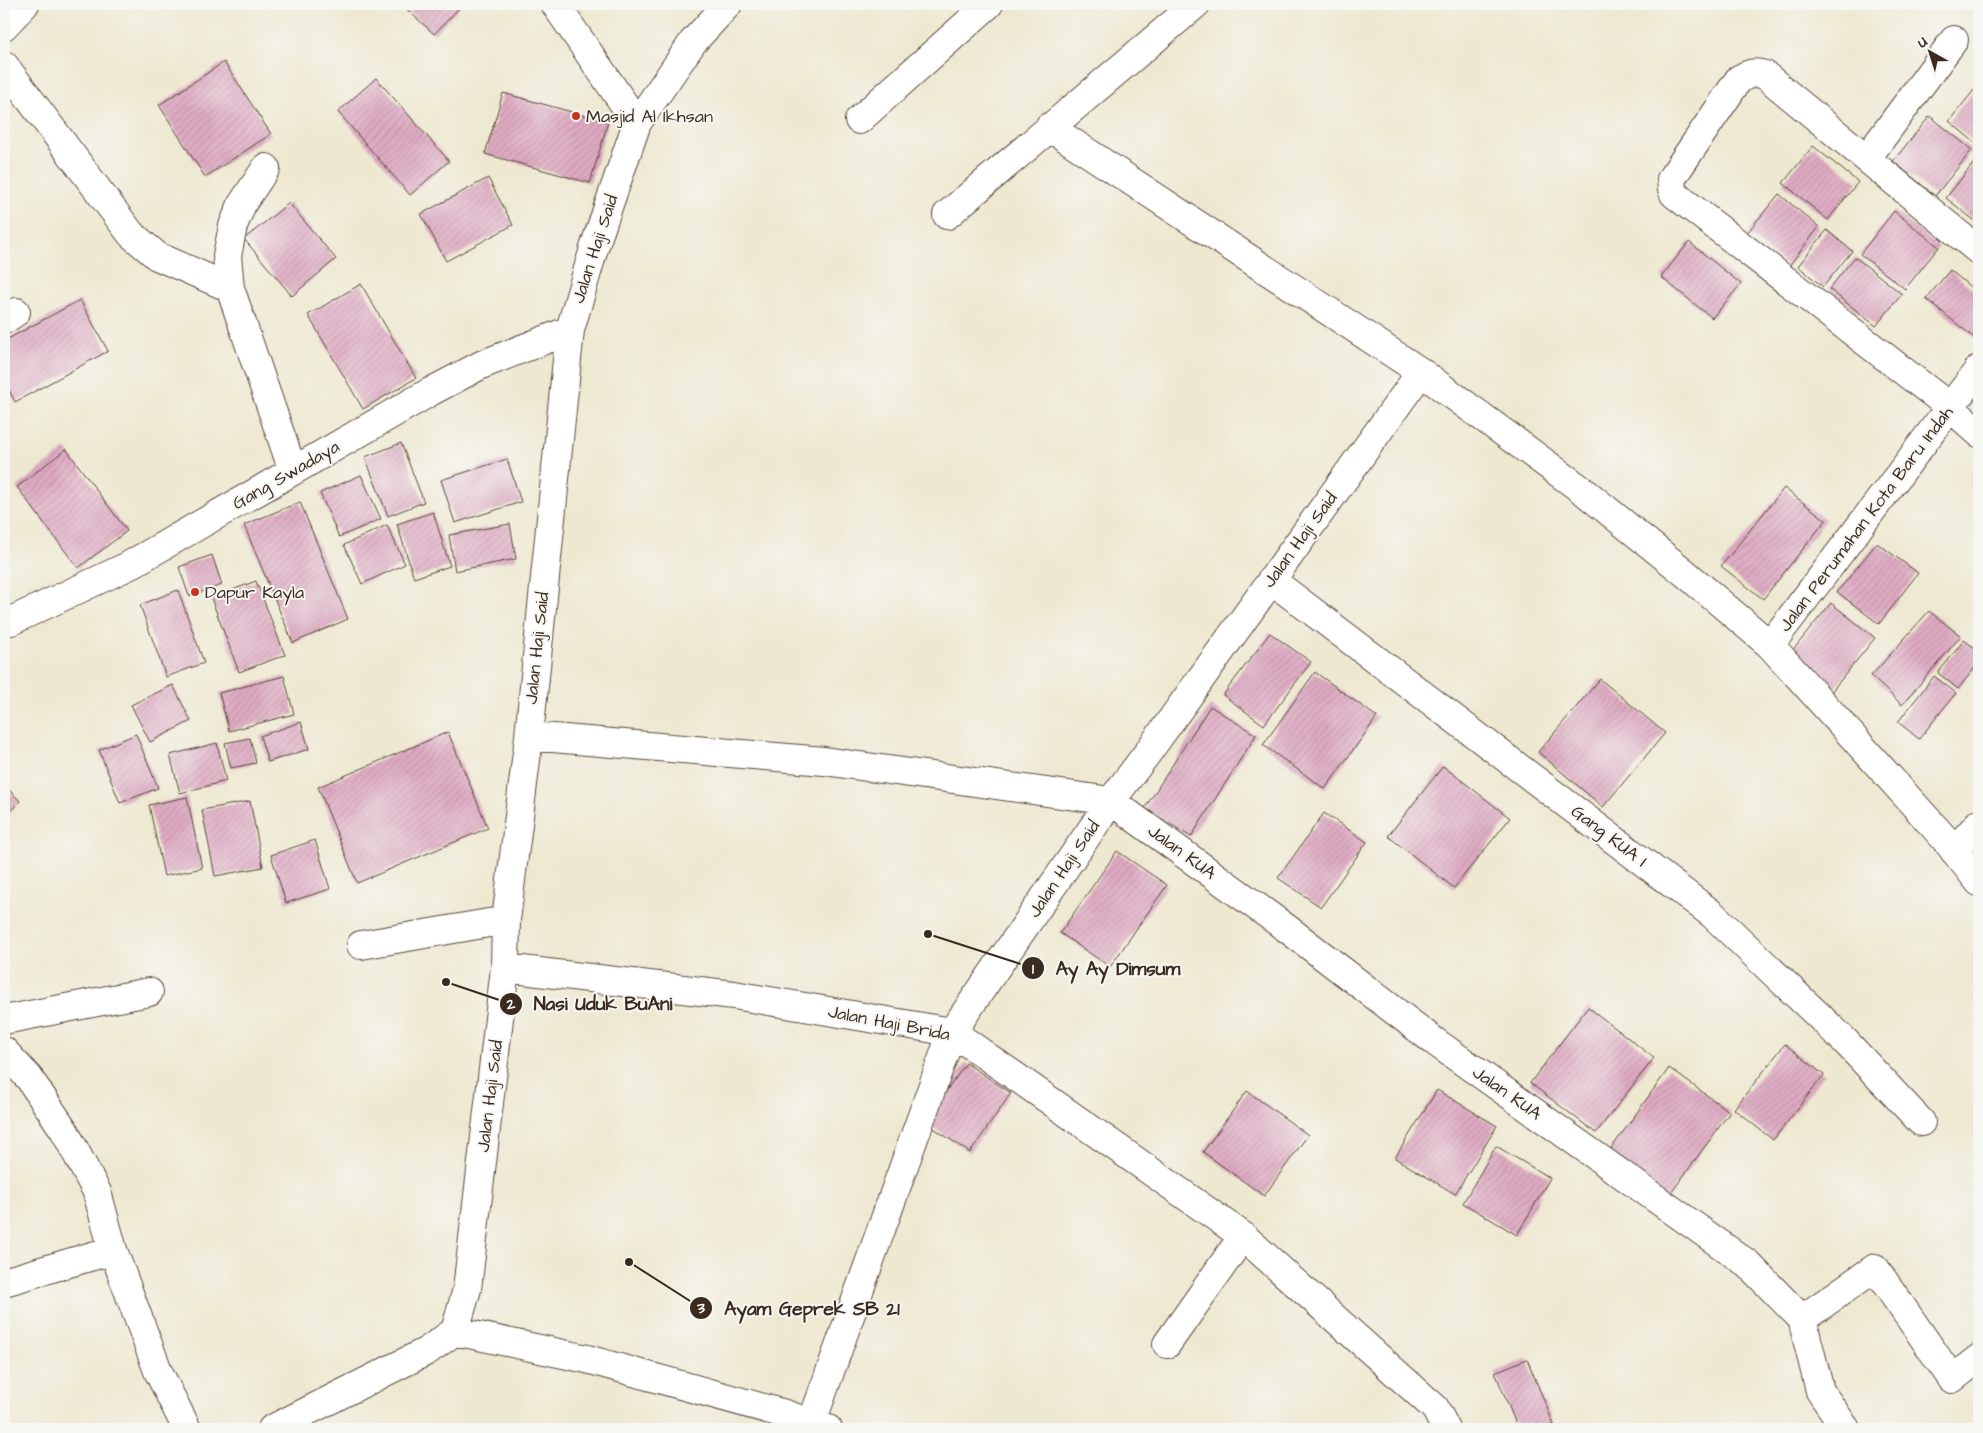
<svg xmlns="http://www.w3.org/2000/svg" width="1983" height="1433" viewBox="0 0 1983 1433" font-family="'Architects Daughter',sans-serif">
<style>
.building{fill:url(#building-hatch)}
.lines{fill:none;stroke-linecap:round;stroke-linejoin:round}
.minor-casing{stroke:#564639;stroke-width:30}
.minor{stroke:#fff;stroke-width:28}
.poi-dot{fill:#c8321e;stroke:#f6f6f2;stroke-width:2}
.labels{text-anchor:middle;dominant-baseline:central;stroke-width:4;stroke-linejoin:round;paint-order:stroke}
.poi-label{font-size:18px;fill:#3b2a1e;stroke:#f6f6f2;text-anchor:start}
.street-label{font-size:18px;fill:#3b2a1e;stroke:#f6f6f2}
.leader{fill:none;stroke:#3b2a1e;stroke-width:2}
.callout-dot{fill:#3b2a1e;stroke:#f6f6f2;stroke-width:2}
.mark-label{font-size:15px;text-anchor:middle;font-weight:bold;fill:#fff}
.callout-label{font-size:19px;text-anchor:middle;font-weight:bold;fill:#3b2a1e;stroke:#f6f6f2;stroke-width:4;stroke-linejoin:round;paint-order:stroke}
</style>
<defs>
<pattern id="building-hatch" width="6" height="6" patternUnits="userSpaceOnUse" patternTransform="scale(1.25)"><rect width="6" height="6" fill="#deaac2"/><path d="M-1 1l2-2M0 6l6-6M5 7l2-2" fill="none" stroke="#bf92a6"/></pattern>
</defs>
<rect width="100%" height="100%" fill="#f6f6f2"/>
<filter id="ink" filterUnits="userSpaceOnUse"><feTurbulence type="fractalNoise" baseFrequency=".02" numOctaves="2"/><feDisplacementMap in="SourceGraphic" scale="10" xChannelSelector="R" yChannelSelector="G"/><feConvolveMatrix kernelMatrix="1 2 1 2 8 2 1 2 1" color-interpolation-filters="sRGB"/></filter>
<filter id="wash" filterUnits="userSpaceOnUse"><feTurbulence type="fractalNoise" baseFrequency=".0096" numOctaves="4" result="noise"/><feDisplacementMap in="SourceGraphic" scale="20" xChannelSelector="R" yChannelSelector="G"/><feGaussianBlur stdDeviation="1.12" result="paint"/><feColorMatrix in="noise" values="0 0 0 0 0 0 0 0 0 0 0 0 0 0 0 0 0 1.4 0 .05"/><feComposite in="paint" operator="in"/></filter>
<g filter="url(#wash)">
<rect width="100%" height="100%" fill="#eee8d0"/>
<g id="blocks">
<path class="building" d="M 401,4 L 463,4 L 434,34 Z
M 224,62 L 271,134 L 205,177 L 159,105 Z
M 376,78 L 449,161 L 410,195 L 338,112 Z
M 1979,84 L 1979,146 L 1949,121 Z
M 503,93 L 608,122 L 590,183 L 485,154 Z
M 1930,116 L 1972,150 L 1935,196 L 1893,161 Z
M 1813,146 L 1858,182 L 1828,220 L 1783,183 Z
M 1976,160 L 1979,162 L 1979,224 L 1946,198 Z
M 488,178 L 513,225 L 446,261 L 421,214 Z
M 1779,194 L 1819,227 L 1788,267 L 1747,233 Z
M 289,203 L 336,259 L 292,296 L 244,239 Z
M 1894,211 L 1939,247 L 1905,289 L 1860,254 Z
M 1827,230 L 1852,251 L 1823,287 L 1798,266 Z
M 1689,242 L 1741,284 L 1712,318 L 1661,277 Z
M 1855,257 L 1902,294 L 1876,326 L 1829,289 Z
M 1950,270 L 1979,294 L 1979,337 L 1977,340 L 1926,299 Z
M 361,284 L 416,378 L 363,409 L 308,315 Z
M 80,300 L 108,351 L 15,402 L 4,380 L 4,341 Z
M 401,443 L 424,502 L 388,516 L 365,457 Z
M 66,449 L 127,531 L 78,568 L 17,487 Z
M 507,459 L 521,502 L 455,523 L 441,480 Z
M 361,475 L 381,519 L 339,537 L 320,493 Z
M 1784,488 L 1826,520 L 1763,599 L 1721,566 Z
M 300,502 L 348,619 L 293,643 L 244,525 Z
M 433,512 L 450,566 L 414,578 L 397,524 Z
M 510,524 L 516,559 L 455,571 L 449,535 Z
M 387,525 L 405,564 L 362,584 L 344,545 Z
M 1877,543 L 1918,573 L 1879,624 L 1837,592 Z
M 212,555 L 222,585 L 189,596 L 179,567 Z
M 256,581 L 285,655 L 239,672 L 211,598 Z
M 178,590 L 204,663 L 166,677 L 140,605 Z
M 1831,603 L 1875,638 L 1827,697 L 1785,660 Z
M 1929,611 L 1961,636 L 1902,705 L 1871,676 Z
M 1270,633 L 1311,662 L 1264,725 L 1223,695 Z
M 1964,640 L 1979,651 L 1979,663 L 1958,689 L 1938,673 Z
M 1315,672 L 1377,717 L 1325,789 L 1263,745 Z
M 284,676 L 294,714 L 229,731 L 219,693 Z
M 1934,676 L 1956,693 L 1919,739 L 1898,722 Z
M 1600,679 L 1665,733 L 1603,807 L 1538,752 Z
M 173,685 L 191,721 L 150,742 L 131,705 Z
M 1210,706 L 1256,735 L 1191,837 L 1145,808 Z
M 301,722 L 309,749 L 268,762 L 260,736 Z
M 448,732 L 488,828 L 357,883 L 318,787 Z
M 136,734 L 158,788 L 120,803 L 99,750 Z
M 250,738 L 256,763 L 231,768 L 225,743 Z
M 217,743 L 226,781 L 180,793 L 170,755 Z
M 1443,766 L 1510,818 L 1454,888 L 1388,836 Z
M 4,785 L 20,801 L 4,818 Z
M 187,797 L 202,868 L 164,876 L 149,805 Z
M 250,801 L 263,867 L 215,876 L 202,810 Z
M 1324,813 L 1367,842 L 1321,907 L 1278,878 Z
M 315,840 L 330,889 L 286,903 L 271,855 Z
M 1117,851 L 1167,885 L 1110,967 L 1060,933 Z
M 1588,1007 L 1654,1058 L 1596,1133 L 1530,1083 Z
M 1785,1044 L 1824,1075 L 1773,1140 L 1734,1109 Z
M 966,1063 L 1011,1093 L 970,1153 L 925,1122 Z
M 1669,1068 L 1730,1112 L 1666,1200 L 1605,1157 Z
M 1437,1090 L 1497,1126 L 1455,1194 L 1395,1158 Z
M 1247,1091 L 1308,1135 L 1264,1196 L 1203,1152 Z
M 1496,1146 L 1550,1178 L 1517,1235 L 1463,1203 Z
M 1527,1359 L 1554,1425 L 1543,1429 L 1518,1429 L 1495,1372 Z"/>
</g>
</g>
<g filter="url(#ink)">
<use href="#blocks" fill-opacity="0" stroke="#564639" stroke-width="1"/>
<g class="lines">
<g class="minor-casing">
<path id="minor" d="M 555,4 L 637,123
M 4,26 L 25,4
M 4,65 L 131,234 L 157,256 L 230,288
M 859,120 L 989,4
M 1049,127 L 1421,372 L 1586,493 L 1685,573 L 1770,645 L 1945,839 L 1979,882
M 1867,158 L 1954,40
M 266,168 L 242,204 L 233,226 L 227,256 L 230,288 L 293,471
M 947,215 L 1196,4
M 1979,251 L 1765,75 C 1754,71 1749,74 1739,79 L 1671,179 L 1672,189 L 1674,194 L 1950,407 L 1979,433
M 4,320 L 16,312
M 1271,580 L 1712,914 L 1844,1040 L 1921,1122
M 4,622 L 11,621 L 128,566 L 430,392 L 481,365 L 570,330
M 1770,645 L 1979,369
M 529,736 L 824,761 L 1111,801 L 1289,930 L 1434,1041 L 1748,1264 L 1802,1319 L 1820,1391 L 1846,1429
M 1954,851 L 1979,823
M 361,945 L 506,920
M 505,968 L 734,995 L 952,1032 L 1243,1236
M 4,1020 L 149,992
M 4,1051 L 29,1078 L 64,1130 L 97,1192 L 113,1250 L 158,1371 L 187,1429
M 4,1282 L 113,1250
M 1802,1319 L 1875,1268 L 1952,1379 L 1979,1358
M 455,1331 L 587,1359 L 785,1414 L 828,1429
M 1167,1344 L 1243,1236 L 1435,1408 L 1446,1429
M 812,1422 L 952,1032 L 1111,801 L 1146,755 L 1421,372
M 272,1429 L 427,1351 L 455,1331 L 467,1289 L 505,968 L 506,920 L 529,736 L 570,330 L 595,245 L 637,123 L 693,42 L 728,4"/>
</g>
<use href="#minor" class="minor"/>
</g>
</g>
<g class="poi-dot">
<circle cx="576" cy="116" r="5"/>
<circle cx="195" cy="592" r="5"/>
</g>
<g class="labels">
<g class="poi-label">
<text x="586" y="116">Masjid Al Ikhsan</text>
<text x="205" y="592">Dapur Kayla</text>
</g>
<g class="street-label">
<text transform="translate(595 249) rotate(-72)">Jalan Haji Said</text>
<text transform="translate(286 475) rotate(-30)">Gang Swadaya</text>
<text transform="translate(1866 519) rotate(-53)">Jalan Perumahan Kota Baru Indah</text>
<text transform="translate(1300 540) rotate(-54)">Jalan Haji Said</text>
<text transform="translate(537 648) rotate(-84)">Jalan Haji Said</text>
<text transform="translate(1609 836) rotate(37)">Gang KUA I</text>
<text transform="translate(1182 852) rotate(36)">Jalan KUA</text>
<text transform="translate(1064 869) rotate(-56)">Jalan Haji Said</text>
<text transform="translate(889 1023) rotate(11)">Jalan Haji Brida</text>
<text transform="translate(1507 1093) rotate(35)">Jalan KUA</text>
<text transform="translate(490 1096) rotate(-83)">Jalan Haji Said</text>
</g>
</g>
<path class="leader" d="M928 934L1033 968M446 982L511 1004M629 1262L701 1308"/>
<g class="callout-dot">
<circle cx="928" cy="934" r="5"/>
<circle cx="446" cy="982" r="5"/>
<circle cx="629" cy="1262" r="5"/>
<circle cx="1033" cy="968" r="12"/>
<circle cx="511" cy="1004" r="12"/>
<circle cx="701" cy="1308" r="12"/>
</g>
<g class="mark-label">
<text x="1033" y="974">1</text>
<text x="511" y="1009">2</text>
<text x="701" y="1313">3</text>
</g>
<g class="callout-label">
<text x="1118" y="975">Ay Ay Dimsum</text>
<text x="603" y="1010">Nasi Uduk BuAni</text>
<text x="812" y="1315">Ayam Geprek SB 21</text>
</g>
<rect width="1983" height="1433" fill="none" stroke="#f6f6f2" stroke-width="20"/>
<g transform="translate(1930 52) rotate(321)" stroke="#f6f6f2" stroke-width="4" paint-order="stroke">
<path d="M0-4L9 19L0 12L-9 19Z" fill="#3b2a1e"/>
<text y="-8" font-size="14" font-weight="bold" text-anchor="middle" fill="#3b2a1e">U</text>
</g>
</svg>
